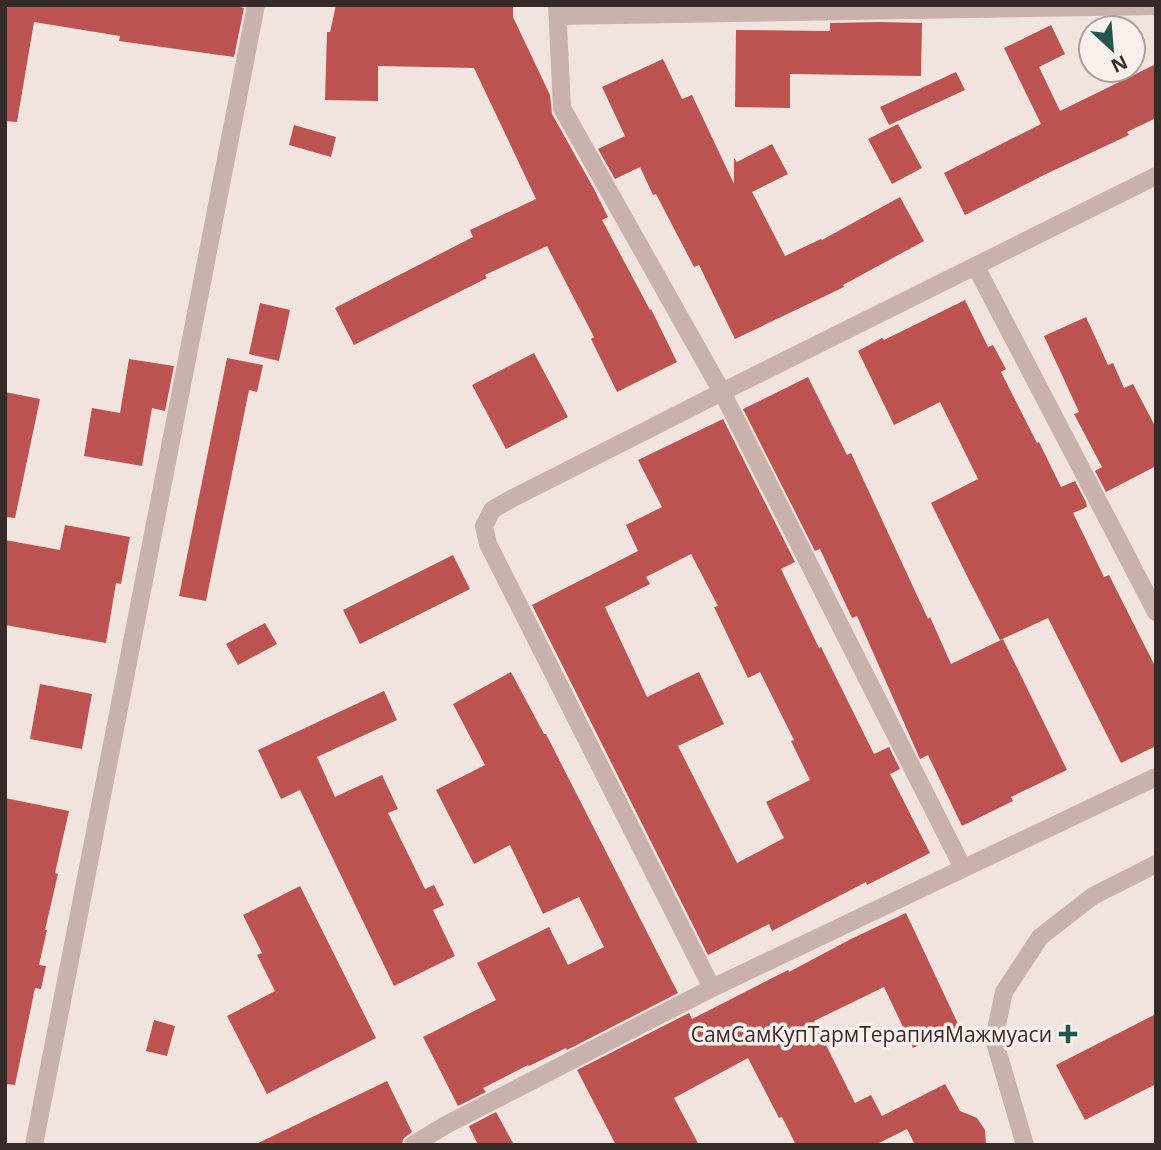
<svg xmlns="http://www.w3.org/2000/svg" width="1161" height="1150" viewBox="0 0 1161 1150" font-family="'Open Sans',sans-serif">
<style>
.building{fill:#bd5351;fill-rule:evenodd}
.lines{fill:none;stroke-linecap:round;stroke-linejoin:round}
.minor{stroke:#c8b2ab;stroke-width:18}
.poi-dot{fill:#22564e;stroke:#f9efeb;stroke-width:2.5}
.labels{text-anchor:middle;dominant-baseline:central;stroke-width:7;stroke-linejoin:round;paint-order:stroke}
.poi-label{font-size:21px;fill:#372b2a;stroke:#f9efeb;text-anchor:end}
</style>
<rect width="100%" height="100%" fill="#f1e4df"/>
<path class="building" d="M 5,5 L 240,5 L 240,7 L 244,8 L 234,57 L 119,41 L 120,36 L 34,22 L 17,122 L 5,121 Z
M 336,5 L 513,5 L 513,17 L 550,95 L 552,114 L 594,189 L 608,217 L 602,220 L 650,310 L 651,309 L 677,362 L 617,392 L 591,339 L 594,337 L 547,246 L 485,275 L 487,278 L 354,345 L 335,308 L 473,237 L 470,230 L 536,199 L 474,68 L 378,66 L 378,101 L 325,100 L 327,32 L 330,32 Z
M 880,22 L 922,23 L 921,76 L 790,74 L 790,108 L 735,107 L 736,30 L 830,31 L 830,23 Z
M 1051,25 L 1065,54 L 1039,67 L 1060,111 L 1156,64 L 1156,118 L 1127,132 L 1129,135 L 1046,174 L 965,215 L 944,173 L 1041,124 L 1004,48 Z
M 663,59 L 682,99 L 692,95 L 734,184 L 734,158 L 737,162 L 772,144 L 788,174 L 752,192 L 785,256 L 821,239 L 822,240 L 900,197 L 924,241 L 843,285 L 844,287 L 735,339 L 699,265 L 694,267 L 656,194 L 653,195 L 640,167 L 615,179 L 598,149 L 625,136 L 602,87 Z
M 956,72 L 965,90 L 889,125 L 880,107 Z
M 898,124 L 922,168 L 892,184 L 868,139 Z
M 294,125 L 336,137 L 331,157 L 289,145 Z
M 965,300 L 988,347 L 993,345 L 1006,369 L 1001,372 L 1037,443 L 1039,442 L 1061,487 L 1075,481 L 1086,502 L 1087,507 L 1073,513 L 1104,577 L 1109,575 L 1156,668 L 1156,746 L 1121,763 L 1048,618 L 1000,640 L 969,580 L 931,503 L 978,479 L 940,402 L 894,425 L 858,351 L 882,338 L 884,340 Z
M 260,303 L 290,310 L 279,361 L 249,354 Z
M 1086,317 L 1108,365 L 1113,363 L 1124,388 L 1133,384 L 1156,428 L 1156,466 L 1106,492 L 1095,471 L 1102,467 L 1074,414 L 1079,412 L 1044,336 Z
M 534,353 L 568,417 L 506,449 L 472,385 Z
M 227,358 L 263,365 L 257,392 L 249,390 L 206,601 L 179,596 Z
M 129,359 L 174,366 L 165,411 L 152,408 L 142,466 L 84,456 L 92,408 L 120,413 Z
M 808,377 L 847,455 L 851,453 L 928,619 L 930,617 L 951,664 L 1003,639 L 1067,770 L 1011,797 L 1013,801 L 962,826 L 928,755 L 920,759 L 857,616 L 852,618 L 820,549 L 815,551 L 743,409 Z
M 5,392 L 40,399 L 15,518 L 5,517 Z
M 723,419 L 795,562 L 781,569 L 819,648 L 821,647 L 874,754 L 889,747 L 900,769 L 890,774 L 930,853 L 867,885 L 866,882 L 772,931 L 769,924 L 708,955 L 532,605 L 638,551 L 626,525 L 662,507 L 638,460 ZM 691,554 L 718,606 L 714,607 L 748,678 L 760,672 L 794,740 L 791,741 L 810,780 L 766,802 L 784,838 L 737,863 L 678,746 L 724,724 L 699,672 L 647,697 L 605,607 L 650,584 L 646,577 Z
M 65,525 L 130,537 L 121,584 L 116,583 L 106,643 L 5,625 L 5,540 L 60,550 Z
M 453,555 L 470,589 L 360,644 L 343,610 Z
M 265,623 L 277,644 L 238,665 L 226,644 Z
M 511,672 L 544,734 L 546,734 L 678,993 L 567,1050 L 566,1048 L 529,1066 L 528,1065 L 483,1088 L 486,1092 L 458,1106 L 423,1037 L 496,1000 L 477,963 L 549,927 L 568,965 L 604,947 L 579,897 L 543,914 L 510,845 L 474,864 L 436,790 L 485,765 L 453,704 Z
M 40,684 L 92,694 L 82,749 L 30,739 Z
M 384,691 L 397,720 L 317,757 L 335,797 L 382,775 L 398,809 L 388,813 L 425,889 L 434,885 L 444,905 L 433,910 L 455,956 L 394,986 L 300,790 L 281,799 L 258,750 Z
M 5,798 L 69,811 L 55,873 L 58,874 L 45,930 L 47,930 L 39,965 L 46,966 L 41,989 L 35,988 L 15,1085 L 5,1084 Z
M 300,886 L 376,1038 L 267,1094 L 227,1016 L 275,991 L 257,955 L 262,953 L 243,915 Z
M 906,913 L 959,1026 L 913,1048 L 884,987 L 814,1021 L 855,1103 L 871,1095 L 882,1116 L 945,1084 L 960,1111 L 977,1118 L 985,1130 L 986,1145 L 915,1145 L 907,1129 L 875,1145 L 796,1145 L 782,1117 L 779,1118 L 748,1058 L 674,1098 L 699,1145 L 616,1145 L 577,1070 L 689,1013 L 692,1019 L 788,970 L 789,972 L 851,939 Z
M 1156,1014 L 1156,1084 L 1085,1120 L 1056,1065 Z
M 154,1020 L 175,1026 L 167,1056 L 146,1051 Z
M 387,1081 L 412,1132 L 403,1139 L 402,1145 L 254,1145 Z
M 496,1112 L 514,1145 L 478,1145 L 469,1126 Z"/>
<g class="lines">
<path class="minor" d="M 557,5 L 562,108 L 722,392 L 963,868
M 559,16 L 1156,6
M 976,267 L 1156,612
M 712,988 L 488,544 L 484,526 L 492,510 L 511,499 L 722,392 L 1156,176
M 34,1145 L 256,5
M 413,1145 L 444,1126 L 712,988 L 1156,777
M 1025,1145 L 994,1039 L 1004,992 L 1040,937 L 1093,896 L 1156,864"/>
</g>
<path class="poi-dot" d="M1064.5 1023.5h7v7h7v7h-7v7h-7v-7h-7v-7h7z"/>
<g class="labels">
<g class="poi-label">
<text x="1052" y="1034">СамСамКупТармТерапияМажмуаси</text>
</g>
</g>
<rect width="1161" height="1150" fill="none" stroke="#372b2a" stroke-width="14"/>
<g transform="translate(1112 49) rotate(154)"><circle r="33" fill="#f9efeb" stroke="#aba19e" stroke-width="2"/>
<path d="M0-5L12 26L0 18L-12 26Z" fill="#22564e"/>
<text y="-10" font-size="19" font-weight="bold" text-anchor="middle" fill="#372b2a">N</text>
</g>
</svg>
